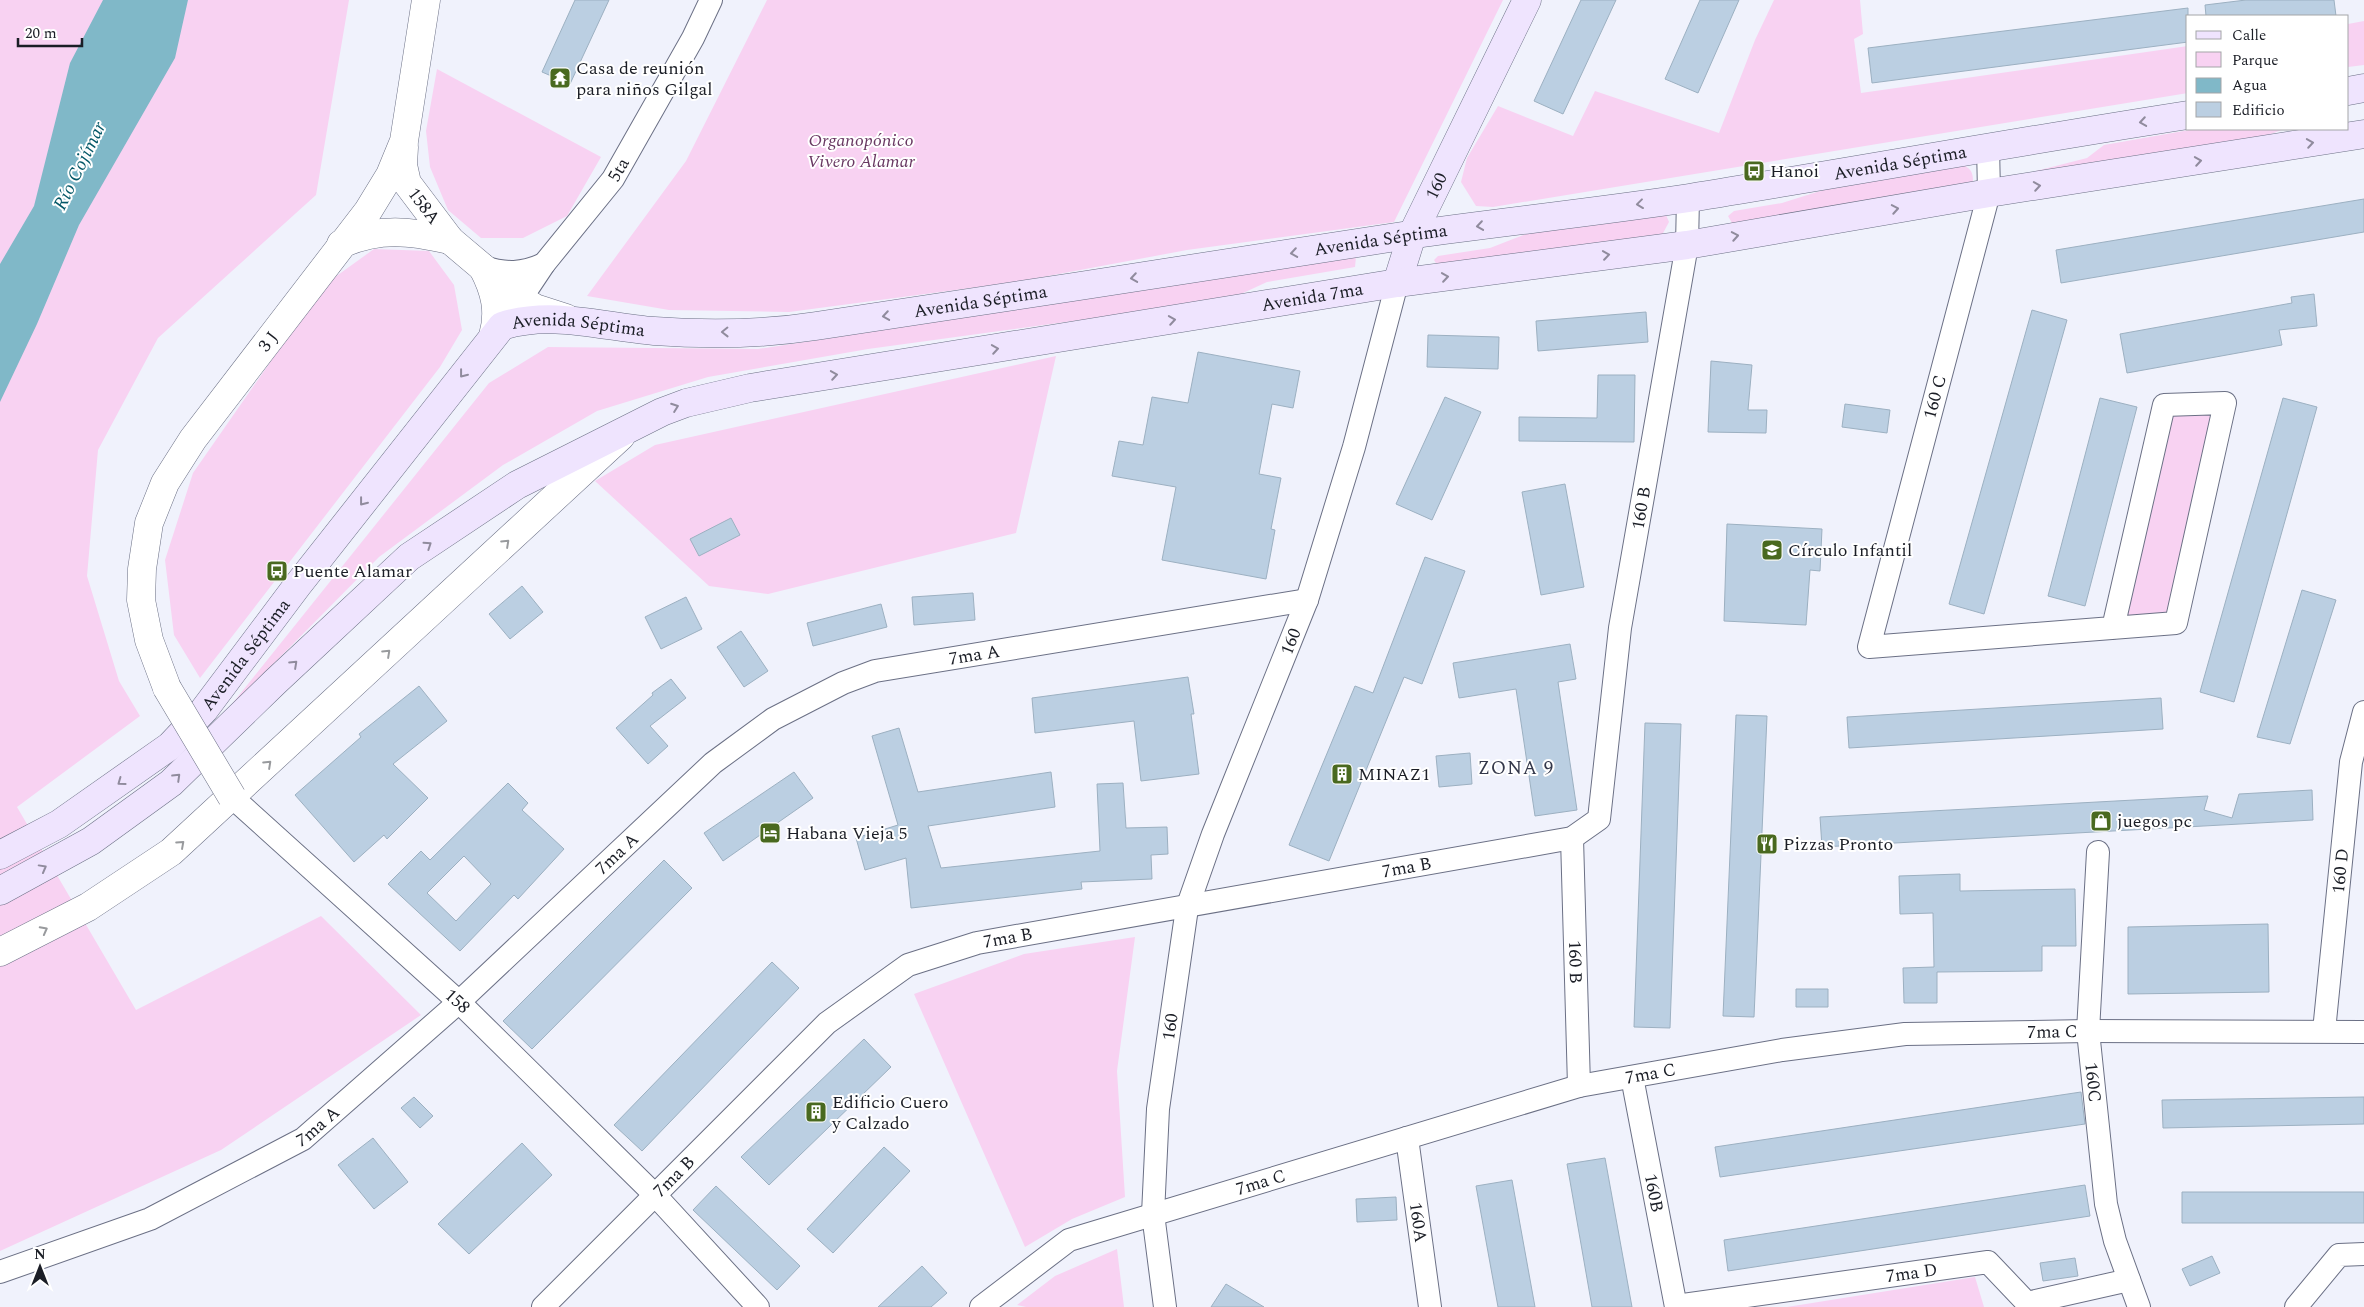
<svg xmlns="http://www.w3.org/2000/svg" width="2364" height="1307" viewBox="0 0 2364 1307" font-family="Spectral,serif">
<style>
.green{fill:#f8d2f2}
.water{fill:#80b8c8}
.building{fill:#bbcfe2;stroke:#9cb0c1;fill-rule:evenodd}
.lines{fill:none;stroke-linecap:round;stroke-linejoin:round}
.minor-casing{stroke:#6b7085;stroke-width:24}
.tertiary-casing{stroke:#6b7085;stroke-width:29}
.secondary-casing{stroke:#6b7085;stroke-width:29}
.minor{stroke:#fff;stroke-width:22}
.tertiary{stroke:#fff;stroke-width:28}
.secondary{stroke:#efe4fe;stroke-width:28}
.tertiary-bridge-casing{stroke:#6b7085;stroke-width:29;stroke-linecap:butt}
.tertiary-bridge{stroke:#fff;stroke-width:28}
.oneway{stroke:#908b9d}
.oneway2{stroke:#989a9d}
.labels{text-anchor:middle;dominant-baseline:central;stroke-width:4;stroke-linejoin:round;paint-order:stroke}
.poi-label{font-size:18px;fill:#1b1e26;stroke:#fff;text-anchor:start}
.park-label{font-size:18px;font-style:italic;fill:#693862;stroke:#fff}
.street-label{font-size:18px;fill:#1b1e26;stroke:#fff}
.water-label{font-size:19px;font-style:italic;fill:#055868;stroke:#fff}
.neighbourhood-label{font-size:19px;letter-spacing:1px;fill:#34384b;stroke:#fff}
</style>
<rect width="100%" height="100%" fill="#f0f2fc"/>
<path class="green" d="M 0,0 L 349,0 L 316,195 L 158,338 L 98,450 L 87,576 L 119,681 L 140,716 L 17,807 L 136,1010 L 321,916 L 421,1015 L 221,1150 L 0,1251 Z
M 767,0 L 1503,0 L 1394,222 L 1187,250 L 1016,282 L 789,312 L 669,310 L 587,296 L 686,161 Z
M 1774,0 L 1860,0 L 1863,34 L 1854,39 L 1861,93 L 2188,46 L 2188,93 L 1493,207 L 1476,206 L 1461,182 L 1467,158 L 1498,106 L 1573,136 L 1595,91 L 1719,133 L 1755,40 Z
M 2364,21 L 2364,65 L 2348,67 L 2348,24 Z
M 437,69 L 601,157 L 567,216 L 523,238 L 481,238 L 448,210 L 430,167 L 426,131 Z
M 2195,129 L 2284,129 L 2256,140 L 2034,174 L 2036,171 L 2087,158 L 2104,145 Z
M 1961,164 C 1970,168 1973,171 1973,181 L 1967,186 L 1739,224 L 1732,223 L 1728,216 L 1734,211 L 1782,203 L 1836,186 Z
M 1666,215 L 1669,222 L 1662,235 L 1437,265 L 1434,260 L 1438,256 L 1490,248 L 1536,230 Z
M 374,249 L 429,251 L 454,285 L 462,330 L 440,367 L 200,678 L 174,635 L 165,560 L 193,473 L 324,285 Z
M 1356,257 L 1355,267 L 1267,282 L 1228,300 L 868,349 L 708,377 L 597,411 L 503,465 L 379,557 L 224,714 L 489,383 L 548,347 L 758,349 Z
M 1056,356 L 1016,533 L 768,594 L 709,586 L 595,481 L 655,445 Z
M 2225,403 L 2176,623 L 2113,628 L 2164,405 Z
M 1135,937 L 1117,1071 L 1125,1197 L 1072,1219 L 1025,1247 L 914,994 L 1024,954 Z
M 1117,1249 L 1124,1307 L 1026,1307 L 1017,1305 L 1055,1276 Z
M 1975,1277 L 1984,1307 L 1787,1307 Z"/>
<path class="water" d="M 103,0 L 188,0 L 175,58 L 79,225 L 37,324 L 0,402 L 0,264 L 34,206 L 70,63 Z"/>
<path class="building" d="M 575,0 L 609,0 L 570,84 L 542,72 Z
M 1581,0 L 1616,0 L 1563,114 L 1534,101 Z
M 1700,0 L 1739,0 L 1698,93 L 1665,79 Z
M 2246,0 L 2334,0 L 2336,16 L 2206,16 L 2205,5 Z
M 2188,8 L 2188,42 L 1872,83 L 1868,48 Z
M 2364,199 L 2364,232 L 2061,283 L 2056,250 Z
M 2314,294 L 2317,326 L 2279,330 L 2282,345 L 2127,373 L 2120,334 L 2292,303 L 2291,297 Z
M 2032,310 L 2067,320 L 1984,614 L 1949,604 Z
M 1646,312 L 1648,342 L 1538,351 L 1536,321 Z
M 1428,335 L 1499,337 L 1498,369 L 1427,367 Z
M 1198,352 L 1300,371 L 1293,408 L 1272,404 L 1259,474 L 1281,478 L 1271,529 L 1275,530 L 1266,579 L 1162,560 L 1176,487 L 1112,476 L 1119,441 L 1143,445 L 1152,397 L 1188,403 Z
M 1711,361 L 1752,365 L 1748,410 L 1767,410 L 1766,433 L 1708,432 Z
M 1598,375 L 1635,375 L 1634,442 L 1519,441 L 1519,417 L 1597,418 Z
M 1445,397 L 1481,412 L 1432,520 L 1396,504 Z
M 2100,398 L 2137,407 L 2085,606 L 2048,596 Z
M 2283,398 L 2317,407 L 2234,702 L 2200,692 Z
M 1845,404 L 1890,410 L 1887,433 L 1842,427 Z
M 1565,484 L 1584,587 L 1541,595 L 1522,492 Z
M 731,518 L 740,535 L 699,556 L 690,539 Z
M 1727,524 L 1822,529 L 1820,571 L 1810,570 L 1806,625 L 1724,621 Z
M 1425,557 L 1465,571 L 1422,684 L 1404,677 L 1329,861 L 1289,845 L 1355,686 L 1373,693 Z
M 522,586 L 543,612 L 510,639 L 489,614 Z
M 2302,590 L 2336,600 L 2290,744 L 2257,737 Z
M 973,593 L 975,620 L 914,625 L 912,597 Z
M 686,597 L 702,629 L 661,649 L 645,617 Z
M 881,604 L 887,627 L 813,646 L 807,623 Z
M 741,631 L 768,671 L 744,687 L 717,647 Z
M 1570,644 L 1576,679 L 1558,682 L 1577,810 L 1535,816 L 1516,689 L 1459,698 L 1453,663 Z
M 1188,677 L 1194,714 L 1191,714 L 1199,774 L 1141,781 L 1134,721 L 1035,733 L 1032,698 Z
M 671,679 L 686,698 L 650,726 L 668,746 L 648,764 L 616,728 L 653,695 L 652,693 Z
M 419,686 L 447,721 L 393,764 L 428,798 L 387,839 L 384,835 L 354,862 L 295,795 L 361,737 L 359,734 Z
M 2161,698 L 2163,729 L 1849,748 L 1847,717 Z
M 1736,715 L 1767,716 L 1754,1017 L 1723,1016 Z
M 1645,723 L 1681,724 L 1670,1028 L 1634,1027 Z
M 899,728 L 918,792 L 1051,772 L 1055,807 L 928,826 L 941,868 L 1100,851 L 1097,784 L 1123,783 L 1126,828 L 1167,827 L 1168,854 L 1151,855 L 1152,879 L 1081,882 L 1082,889 L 911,908 L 906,858 L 865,870 L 856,838 L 898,825 L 872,736 Z
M 1470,753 L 1472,784 L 1439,787 L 1436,756 Z
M 794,772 L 813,798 L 723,861 L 704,833 Z
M 508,783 L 528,803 L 522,810 L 564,849 L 518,899 L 514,895 L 460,951 L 388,884 L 421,851 L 430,860 ZM 464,856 L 491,884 L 456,921 L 427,893 Z
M 2312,790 L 2313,820 L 1822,847 L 1820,817 L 2208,796 L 2204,810 L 2232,818 L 2239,794 Z
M 664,860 L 692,888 L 532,1049 L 503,1021 Z
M 1960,874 L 1960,891 L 2075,889 L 2076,946 L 2042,946 L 2042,971 L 1937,972 L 1937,1003 L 1904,1003 L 1903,968 L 1934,967 L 1933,913 L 1900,914 L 1899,876 Z
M 2268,924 L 2269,992 L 2128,994 L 2128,927 Z
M 772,962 L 799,988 L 642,1151 L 614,1125 Z
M 1796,989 L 1828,989 L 1828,1007 L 1796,1007 Z
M 864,1039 L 891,1067 L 769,1185 L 741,1157 Z
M 2081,1092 L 2085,1124 L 1720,1177 L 1715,1147 Z
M 414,1097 L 433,1116 L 420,1128 L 401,1108 Z
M 2364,1097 L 2364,1124 L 2163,1128 L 2162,1100 Z
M 373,1138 L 408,1182 L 374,1209 L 338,1165 Z
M 522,1143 L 552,1175 L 469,1254 L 438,1224 Z
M 884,1147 L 910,1171 L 833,1253 L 807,1229 Z
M 1605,1158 L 1632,1307 L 1592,1307 L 1567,1164 Z
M 1512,1180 L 1535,1307 L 1498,1307 L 1476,1186 Z
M 2085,1185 L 2090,1216 L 1728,1271 L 1724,1240 Z
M 716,1186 L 800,1266 L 777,1290 L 693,1210 Z
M 2182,1192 L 2364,1192 L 2364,1223 L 2182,1223 Z
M 1396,1197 L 1397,1220 L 1357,1222 L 1356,1199 Z
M 2212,1256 L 2220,1273 L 2190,1286 L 2182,1269 Z
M 2075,1258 L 2078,1276 L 2043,1281 L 2040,1263 Z
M 922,1266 L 947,1293 L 931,1307 L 878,1307 Z
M 1226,1284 L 1264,1307 L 1211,1307 Z"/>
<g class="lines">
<g class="minor-casing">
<g id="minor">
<path d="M 1988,146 L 1989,193 L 1869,647 L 2176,623 L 2225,403 L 2164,405 L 2113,628"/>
<path d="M 483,267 C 506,274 522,274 544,264"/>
<path id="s1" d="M 512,312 L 544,264 L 613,179 L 693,38 L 711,0"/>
<path id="s2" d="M 232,797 L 459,1002 L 655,1195 L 758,1307"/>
<path id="s3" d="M 1572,838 L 1579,1086"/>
<path id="s4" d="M 2098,852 L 2088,1031 L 2106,1204 L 2115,1241 L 2139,1307"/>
<path id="s5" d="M 2324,1031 L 2351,762 L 2364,712"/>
<path id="s6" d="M 1632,1077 L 1676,1307"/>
<path id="s7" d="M 1407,1138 L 1430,1307"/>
<path id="s8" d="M 0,1272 L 150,1219 L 303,1139 L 459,1002 L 713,763 L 773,719 L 843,683 L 875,671 L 1307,600"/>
<path id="s9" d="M 1676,1306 L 1988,1262 L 2027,1303 L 2129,1280"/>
<path id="s10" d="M 543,1307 L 827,1023 L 908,965 L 977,943 L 1572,838 L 1599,819 L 1620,628 L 1687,245 L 1688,198"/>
<path id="s11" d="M 981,1307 L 1069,1240 L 1579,1086 L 1782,1050 L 1905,1034 L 2088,1031 L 2364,1032"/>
<path id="s12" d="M 1165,1307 L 1153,1214 L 1158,1109 L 1187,908 L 1213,834 L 1307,600 L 1354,447 L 1397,283"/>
<path d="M 2296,1307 L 2339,1255 L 2364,1254"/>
</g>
</g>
<g class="tertiary-casing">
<g id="tertiary">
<path id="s13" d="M 404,147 L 403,165 L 407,183 L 450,240 L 520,299 L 535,308 L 566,318"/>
<path d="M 341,244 C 380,227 410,231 450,240"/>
<path d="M 483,268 C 495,291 500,311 493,336"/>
<path id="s14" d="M 167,688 L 149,640 L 141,600 L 142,569 L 149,523 L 165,483 L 193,439 L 368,211 L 390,175 L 404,141 L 426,0"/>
<path d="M 0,952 L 88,907 L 171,852 L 621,436"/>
</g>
</g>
<g class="secondary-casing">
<g id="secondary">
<path d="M 2348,91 L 2364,88"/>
<path id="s15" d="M 1397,283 L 1412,235 L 1527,0"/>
<path id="s16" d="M 0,855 L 59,824 L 170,746 L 204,710 L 297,586 L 502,326 C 552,310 603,327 654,331 C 707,335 764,334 816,326 C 1014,297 1211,265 1409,235 C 1502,222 1596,212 1689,198 C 1856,171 2021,141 2188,115"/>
<path id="s17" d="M 0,891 L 91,841 L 171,783 L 275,682 L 409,557 L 517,485 L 662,412 L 686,403 L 750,388 L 1397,283 L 1687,245 L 1989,193 L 2364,134"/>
</g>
</g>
<use href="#minor" class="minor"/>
<use href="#tertiary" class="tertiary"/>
<use href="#secondary" class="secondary"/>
<g class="tertiary-bridge-casing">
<path id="tertiary-bridge" d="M 167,688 L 232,797"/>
</g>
<use href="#tertiary-bridge" class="tertiary-bridge"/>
</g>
<defs><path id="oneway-chevron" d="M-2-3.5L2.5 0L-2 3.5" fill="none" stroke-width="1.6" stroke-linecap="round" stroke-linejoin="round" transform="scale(1.25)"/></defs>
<g class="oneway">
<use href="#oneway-chevron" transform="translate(2143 122) rotate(171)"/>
<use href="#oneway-chevron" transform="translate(2310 143) rotate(-9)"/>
<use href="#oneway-chevron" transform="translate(2198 161) rotate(-9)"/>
<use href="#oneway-chevron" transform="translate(2037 186) rotate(-9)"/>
<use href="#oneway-chevron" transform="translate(1640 204) rotate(173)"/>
<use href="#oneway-chevron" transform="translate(1895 209) rotate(-10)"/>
<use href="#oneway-chevron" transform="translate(1480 226) rotate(172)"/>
<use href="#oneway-chevron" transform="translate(1735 236) rotate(-10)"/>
<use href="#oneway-chevron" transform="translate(1294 253) rotate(171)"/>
<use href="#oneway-chevron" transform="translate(1606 255) rotate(-8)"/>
<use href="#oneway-chevron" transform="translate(1445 277) rotate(-8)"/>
<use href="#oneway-chevron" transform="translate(1134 278) rotate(171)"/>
<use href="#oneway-chevron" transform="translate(886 316) rotate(171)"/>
<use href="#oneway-chevron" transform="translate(1172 320) rotate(-9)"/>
<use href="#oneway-chevron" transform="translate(725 332) rotate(179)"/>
<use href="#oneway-chevron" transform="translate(995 349) rotate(-9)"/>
<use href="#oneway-chevron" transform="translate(463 374) rotate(128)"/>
<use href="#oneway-chevron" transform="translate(834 375) rotate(-9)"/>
<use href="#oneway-chevron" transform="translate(675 407) rotate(-20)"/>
<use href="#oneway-chevron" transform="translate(363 502) rotate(128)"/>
<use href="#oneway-chevron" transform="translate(428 545) rotate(-34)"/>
<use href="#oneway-chevron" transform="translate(294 664) rotate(-43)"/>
<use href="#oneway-chevron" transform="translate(177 777) rotate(-44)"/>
<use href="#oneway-chevron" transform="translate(121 782) rotate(144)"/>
<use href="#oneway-chevron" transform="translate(43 868) rotate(-29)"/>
</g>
<g class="oneway2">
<use href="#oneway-chevron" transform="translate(506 543) rotate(-43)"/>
<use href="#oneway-chevron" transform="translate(387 653) rotate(-43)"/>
<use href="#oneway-chevron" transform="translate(268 764) rotate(-43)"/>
<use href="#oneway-chevron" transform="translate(181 844) rotate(-42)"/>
<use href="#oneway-chevron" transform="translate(44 930) rotate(-28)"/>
</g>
<defs>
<g id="temple-square" transform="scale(1.125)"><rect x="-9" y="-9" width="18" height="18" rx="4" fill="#49691f" stroke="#fff"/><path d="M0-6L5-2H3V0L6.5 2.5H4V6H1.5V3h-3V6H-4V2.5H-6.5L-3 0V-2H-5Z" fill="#fff"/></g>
<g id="bus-square" transform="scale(1.125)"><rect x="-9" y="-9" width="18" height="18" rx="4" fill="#49691f" stroke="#fff"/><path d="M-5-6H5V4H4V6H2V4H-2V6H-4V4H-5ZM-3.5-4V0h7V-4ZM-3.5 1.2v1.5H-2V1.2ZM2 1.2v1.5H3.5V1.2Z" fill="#fff"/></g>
<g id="school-square" transform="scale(1.125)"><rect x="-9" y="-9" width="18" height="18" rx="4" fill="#49691f" stroke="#fff"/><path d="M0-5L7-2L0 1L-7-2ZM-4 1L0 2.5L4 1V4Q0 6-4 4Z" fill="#fff"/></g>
<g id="building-square" transform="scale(1.125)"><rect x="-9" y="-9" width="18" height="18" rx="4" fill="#49691f" stroke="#fff"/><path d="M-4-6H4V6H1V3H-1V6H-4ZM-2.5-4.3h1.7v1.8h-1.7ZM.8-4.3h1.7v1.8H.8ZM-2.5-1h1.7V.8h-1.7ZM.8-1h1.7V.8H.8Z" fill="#fff"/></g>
<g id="shop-square" transform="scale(1.125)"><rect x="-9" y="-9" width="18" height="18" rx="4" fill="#49691f" stroke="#fff"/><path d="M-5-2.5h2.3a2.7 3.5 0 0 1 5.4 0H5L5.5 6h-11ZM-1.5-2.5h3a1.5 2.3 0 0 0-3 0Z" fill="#fff"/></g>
<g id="hotel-square" transform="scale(1.125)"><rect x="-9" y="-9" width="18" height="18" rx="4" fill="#49691f" stroke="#fff"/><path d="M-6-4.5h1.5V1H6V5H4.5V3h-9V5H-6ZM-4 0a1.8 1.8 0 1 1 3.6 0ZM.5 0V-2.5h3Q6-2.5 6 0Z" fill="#fff"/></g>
<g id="restaurant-square" transform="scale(1.125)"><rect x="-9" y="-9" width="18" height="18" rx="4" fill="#49691f" stroke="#fff"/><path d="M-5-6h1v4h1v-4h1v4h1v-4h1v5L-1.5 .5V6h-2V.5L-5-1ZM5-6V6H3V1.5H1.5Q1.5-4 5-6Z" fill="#fff"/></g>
</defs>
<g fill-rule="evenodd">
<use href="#temple-square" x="560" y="78"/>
<use href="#bus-square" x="1754" y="171"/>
<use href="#school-square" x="1772" y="550"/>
<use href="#bus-square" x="277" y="571"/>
<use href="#building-square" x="1342" y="774"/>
<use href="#shop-square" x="2101" y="821"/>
<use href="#hotel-square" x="770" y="833"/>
<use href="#restaurant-square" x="1767" y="844"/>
<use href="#building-square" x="816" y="1112"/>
</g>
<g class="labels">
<g class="poi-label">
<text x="576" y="68">Casa de reunión<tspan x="576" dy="21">para niños Gilgal</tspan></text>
<text x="1770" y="171">Hanoi</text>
<text x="1788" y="550">Círculo Infantil</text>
<text x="293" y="571">Puente Alamar</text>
<text x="1358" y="774">MINAZ1</text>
<text x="2117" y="821">juegos pc</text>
<text x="786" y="833">Habana Vieja 5</text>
<text x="1783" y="844">Pizzas Pronto</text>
<text x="832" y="1102">Edificio Cuero<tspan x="832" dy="21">y Calzado</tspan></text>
</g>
<g class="park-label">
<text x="861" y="140">Organopónico<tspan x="861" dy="21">Vivero Alamar</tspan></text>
</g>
<g class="street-label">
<text stroke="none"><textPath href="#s16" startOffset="2150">Avenida Séptima</textPath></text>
<text stroke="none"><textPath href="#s1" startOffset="178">5ta</textPath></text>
<text stroke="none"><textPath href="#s15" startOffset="105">160</textPath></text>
<text stroke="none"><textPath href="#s13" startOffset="65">158A</textPath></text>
<text stroke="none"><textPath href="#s16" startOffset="1625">Avenida Séptima</textPath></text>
<text stroke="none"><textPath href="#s17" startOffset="1484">Avenida 7ma</textPath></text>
<text stroke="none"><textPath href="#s16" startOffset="1220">Avenida Séptima</textPath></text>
<text stroke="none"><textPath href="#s16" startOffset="815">Avenida Séptima</textPath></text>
<text stroke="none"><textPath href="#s14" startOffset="388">3 J</textPath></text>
<text transform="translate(1935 397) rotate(-75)">160 C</text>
<text stroke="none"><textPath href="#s10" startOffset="1525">160 B</textPath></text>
<text stroke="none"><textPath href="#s12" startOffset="688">160</textPath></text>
<text stroke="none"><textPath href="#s16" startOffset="321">Avenida Séptima</textPath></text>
<text stroke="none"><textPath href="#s8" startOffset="1176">7ma A</textPath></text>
<text stroke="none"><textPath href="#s8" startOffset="756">7ma A</textPath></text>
<text stroke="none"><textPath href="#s10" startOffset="1010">7ma B</textPath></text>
<text stroke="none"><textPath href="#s5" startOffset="161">160 D</textPath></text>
<text stroke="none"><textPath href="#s10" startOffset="605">7ma B</textPath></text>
<text stroke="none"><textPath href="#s3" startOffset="124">160 B</textPath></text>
<text stroke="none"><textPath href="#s2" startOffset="304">158</textPath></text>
<text stroke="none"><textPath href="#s12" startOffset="282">160</textPath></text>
<text stroke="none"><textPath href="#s11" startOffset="1121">7ma C</textPath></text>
<text stroke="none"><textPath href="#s11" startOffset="716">7ma C</textPath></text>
<text stroke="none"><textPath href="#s4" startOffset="231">160C</textPath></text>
<text stroke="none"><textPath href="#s8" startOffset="351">7ma A</textPath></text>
<text stroke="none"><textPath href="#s10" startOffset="185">7ma B</textPath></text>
<text stroke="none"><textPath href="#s11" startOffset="311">7ma C</textPath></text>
<text stroke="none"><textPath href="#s6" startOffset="118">160B</textPath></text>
<text stroke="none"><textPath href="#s7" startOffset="85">160A</textPath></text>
<text stroke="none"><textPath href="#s9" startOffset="238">7ma D</textPath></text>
</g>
<g class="water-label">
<text transform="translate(80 166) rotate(-64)">Río Cojímar</text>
</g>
<g class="neighbourhood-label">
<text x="1516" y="768">ZONA 9</text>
</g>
</g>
<rect x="2186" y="15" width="162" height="115" fill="#ffffff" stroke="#a4a5a8"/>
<rect x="2196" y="31" width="25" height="8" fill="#efe4fe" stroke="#a4a5a8"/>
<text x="2232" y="40" font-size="15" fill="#1b1e26">Calle</text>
<rect x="2196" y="52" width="25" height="15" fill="#f8d2f2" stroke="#a4a5a8"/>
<text x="2232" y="65" font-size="15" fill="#1b1e26">Parque</text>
<rect x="2196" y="78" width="25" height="15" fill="#80b8c8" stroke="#a4a5a8"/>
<text x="2232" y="90" font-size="15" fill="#1b1e26">Agua</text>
<rect x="2196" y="102" width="25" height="15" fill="#bbcfe2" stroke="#a4a5a8"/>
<text x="2232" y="115" font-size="15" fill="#1b1e26">Edificio</text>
<g transform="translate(40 1267)" stroke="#ffffff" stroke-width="4" paint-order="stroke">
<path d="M0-4L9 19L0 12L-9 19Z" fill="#1b1e26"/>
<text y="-8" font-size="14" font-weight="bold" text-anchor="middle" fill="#1b1e26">N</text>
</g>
<path d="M18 38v8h64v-8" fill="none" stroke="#1b1e26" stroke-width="2.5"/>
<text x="25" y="38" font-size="15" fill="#1b1e26" stroke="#ffffff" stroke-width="4" paint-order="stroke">20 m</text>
</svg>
